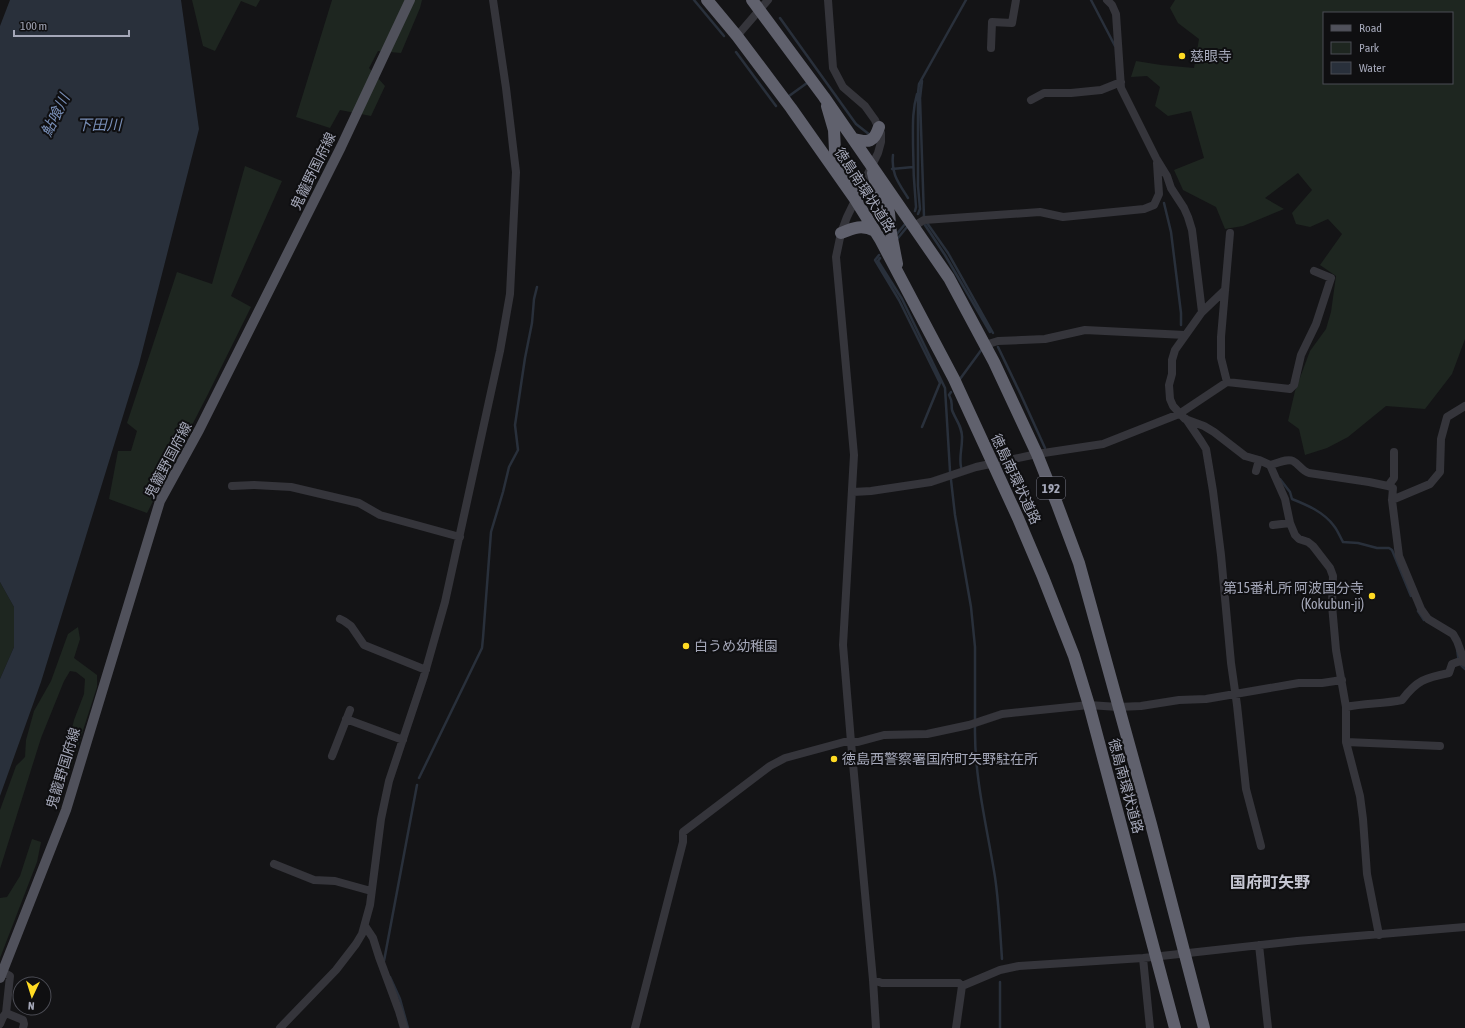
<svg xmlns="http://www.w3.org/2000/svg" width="1465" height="1028" viewBox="0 0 1465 1028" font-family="'Asap Condensed','Noto Sans JP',sans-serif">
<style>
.green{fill:#1e2620;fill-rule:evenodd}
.water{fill:#29303b}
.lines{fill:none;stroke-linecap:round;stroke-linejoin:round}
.stream{stroke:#29303b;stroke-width:2.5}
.minor{stroke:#35353b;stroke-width:8}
.major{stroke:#50515b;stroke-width:10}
.highway{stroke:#60616d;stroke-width:12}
.poi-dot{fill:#ffdb23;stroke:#0f0f11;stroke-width:1.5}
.labels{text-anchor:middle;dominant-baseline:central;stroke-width:4;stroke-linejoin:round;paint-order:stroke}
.shield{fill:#0f0f11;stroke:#777986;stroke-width:1}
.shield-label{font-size:13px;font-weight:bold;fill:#a4a7b8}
.poi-label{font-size:14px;fill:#a4a7b8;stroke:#0f0f11;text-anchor:start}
.street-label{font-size:14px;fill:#a4a7b8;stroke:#0f0f11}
.water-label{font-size:15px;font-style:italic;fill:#788eb6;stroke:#0f0f11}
.quarter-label{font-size:16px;font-weight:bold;fill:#c6c7d3;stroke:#0f0f11}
</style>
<rect width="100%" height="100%" fill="#141416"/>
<path class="green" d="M 192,0 L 260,0 L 256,7 L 241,1 L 215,51 L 203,46 Z
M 332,0 L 422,0 L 420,8 L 401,53 L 378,51 L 369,68 L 385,86 L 371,116 L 340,110 L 330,128 L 296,117 Z
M 1175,0 L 1465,0 L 1465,339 L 1452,374 L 1425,409 L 1386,406 L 1348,437 L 1327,448 L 1305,455 L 1299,429 L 1288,421 L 1295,391 L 1310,351 L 1326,329 L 1331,312 L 1336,276 L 1320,265 L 1342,234 L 1328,219 L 1310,227 L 1296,224 L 1292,213 L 1312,190 L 1298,173 L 1265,198 L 1284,209 L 1243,226 L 1225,229 L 1216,207 L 1183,190 L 1174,170 L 1204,158 L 1191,111 L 1168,116 L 1155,106 L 1160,87 L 1147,76 L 1131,77 L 1136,61 L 1161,65 L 1194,68 L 1199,39 L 1178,23 L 1170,8 ZM 1324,13 L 1452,13 L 1452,83 L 1324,83 Z
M 245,166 L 282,181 L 231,296 L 251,307 L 208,394 L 147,513 L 109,499 L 118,451 L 131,451 L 137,431 L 127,423 L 177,272 L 212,284 Z
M 0,582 L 14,607 L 14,647 L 0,679 Z
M 78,627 L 80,639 L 74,658 L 97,675 L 97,687 L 67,780 L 60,779 L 74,720 L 84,694 L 85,679 L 76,672 L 70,671 L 64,681 L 41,738 L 0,869 L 0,810 L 16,766 L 25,757 L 26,740 L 34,711 L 51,681 L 68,634 Z
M 32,839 L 41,842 L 37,862 L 0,958 L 0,898 L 7,897 L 20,876 Z"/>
<path class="water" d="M 10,0 L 181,0 L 199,129 L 139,364 L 41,682 L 0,796 L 0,679 L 14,647 L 14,607 L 0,582 L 0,26 Z"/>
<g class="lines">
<path class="stream" d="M 694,0 L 724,36
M 1091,0 L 1115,46
M 780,18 L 856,124 L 870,135
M 736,52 L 776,106
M 922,81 L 920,98 L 924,217
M 789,96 L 807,83
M 893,155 C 891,174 898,182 908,198
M 892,169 L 913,167
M 1164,203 L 1171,232 L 1181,313 L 1181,325
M 915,211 L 916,207 C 914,186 913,165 913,144 C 913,127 912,111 917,94
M 918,214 L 920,209 L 918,186 L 918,93 L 919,84 L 966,0
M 879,223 L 886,217
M 927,223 L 948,253 L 993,333
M 925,225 L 945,255 L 990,332
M 896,235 L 905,224
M 898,238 L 907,227
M 879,255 L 875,260 L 899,300 L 940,383 L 922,427
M 880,258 L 878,261 L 902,299 L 945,388 L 950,471 L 955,515 L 971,607 L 975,647 L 975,721
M 998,347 L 1021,395 L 1045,448
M 960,379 L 982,349
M 951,392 L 949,395 C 953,402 951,403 952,410 C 955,419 963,427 962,439 C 962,449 959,457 961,467
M 1280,479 L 1290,492 L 1292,499 C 1307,505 1324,512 1334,526 C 1338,531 1340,537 1343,542 L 1358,543 L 1377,548 L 1389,548 L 1392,550 L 1411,596
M 1418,611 L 1424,620
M 1457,649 L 1459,663 L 1465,669
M 975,726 C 974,777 987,827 995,877 C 999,904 1000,931 1002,959
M 419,778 L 482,648 L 483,638 L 491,532 L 503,492 L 509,467 L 518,450 L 515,425 L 525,358 L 532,323 L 534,299 L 537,287
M 384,961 L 417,785
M 390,977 L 400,999 L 408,1028
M 1000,982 L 1000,1028"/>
<path class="minor" d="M 828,0 L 833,68 L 843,87 L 865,106 L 875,120 L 881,133 L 881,142 L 878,153 L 847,217 L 841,233 L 836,257 L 854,455 L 843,645 L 851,742 L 873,980 L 876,1028
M 1107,0 L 1112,5 L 1116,14 L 1121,88 L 1156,158 L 1167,176 L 1171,188 L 1184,208 L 1188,217 L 1192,230 L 1202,312 L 1175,350 L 1172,360 L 1172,374 L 1169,385 L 1170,399 L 1173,406 L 1185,419 L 1204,426 L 1214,432 L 1245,456 L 1259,460 L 1270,465 L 1285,499 L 1290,523 L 1295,535 L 1299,539 L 1308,542 L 1313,546 L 1330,568 L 1333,576 L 1332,605 L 1336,650 L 1346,707 L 1346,742 L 1360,796 L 1363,819 L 1367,874 L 1379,935
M 737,36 L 768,0
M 991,48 L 992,22 L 1012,23 L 1016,0
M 1031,100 L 1044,93 L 1071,93 L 1101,90 L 1121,82
M 914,226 L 924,220 L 1040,212 L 1063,217 L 1144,209 L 1154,205 L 1159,194 L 1157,163
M 1202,312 L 1225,290
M 985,345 L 998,341 L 1045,339 L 1085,330 L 1185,335
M 1227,382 L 1221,358 L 1221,337 L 1230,233
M 1186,419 L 1201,441 L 1206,449 L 1213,491 L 1221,555 L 1231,663 L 1237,705 L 1246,789 L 1261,846
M 1270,465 C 1276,464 1287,458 1293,461 C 1299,464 1302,471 1309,473 L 1369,482 L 1388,486 L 1393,488 L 1392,500 L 1399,556 L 1421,609 L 1428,619 L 1453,634 L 1457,641 L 1465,663
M 1256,471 L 1259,460
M 232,486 L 254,485 L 291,487 L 359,503 L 380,515 L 460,537
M 1388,486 L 1394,478 L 1394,452
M 853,492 L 871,491 L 931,482 L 976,467 L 1037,454 L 1103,444 L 1179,414 L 1227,382 L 1290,389 L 1294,385 L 1301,355 L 1316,324 L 1331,278 L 1314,271
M 1392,500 L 1430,484 L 1440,472 L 1441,439 L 1447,417 L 1465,406
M 1273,525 L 1290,523
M 340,619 L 344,621 L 351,626 L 364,645 L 426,670
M 1346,707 C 1365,703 1383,704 1402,700 C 1417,680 1425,678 1449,673 L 1452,664 L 1463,660
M 346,719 L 403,740
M 1346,742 L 1440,746
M 332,756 L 350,710
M 274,864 L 314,880 L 335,881 L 371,891
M 365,926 L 373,938 L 379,957 L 399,1011 L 404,1028
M 1259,945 L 1268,1028
M 1143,958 L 1150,1028
M 873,980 L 882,983 L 959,983 L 962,986
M 6,1013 L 23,1020 L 24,1024 L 23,1028
M 0,1024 L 3,1017 L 6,1013 L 10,976 L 3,972
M 280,1028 L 336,970 L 356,944 L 362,934 L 370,905 L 381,819 L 389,781 L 424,676 L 445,602 L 500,351 L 510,294 L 516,172 L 506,88 L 493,0
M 635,1028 L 683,842 L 683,832 L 770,766 L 785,758 L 844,742 L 858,742 L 884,735 L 927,734 L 969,725 L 1002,714 L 1089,705 L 1118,707 L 1141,706 L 1179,700 L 1206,699 L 1299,683 L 1322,683 L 1342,680
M 956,1028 L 962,986 L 1000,970 L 1019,966 L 1143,958 L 1297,941 L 1465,927"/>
<path class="major" d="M 0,978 L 66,810 L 160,501 L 199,430 L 341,147 L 410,0"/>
<path class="highway" d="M 707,0 L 737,36 L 791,108 L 855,199 L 880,239 L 954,379 L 1018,518 L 1043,577 L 1074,656 L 1089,705 L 1175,1028
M 752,0 L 824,97 L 949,278 L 994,362 L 1037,454 L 1057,504 L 1079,563 L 1151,824 L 1204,1028
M 827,106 L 834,130 L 835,151 L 850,175 L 854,192
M 854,139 C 869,143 874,142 879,127
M 873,173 L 877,189 L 886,204 L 889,213 L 891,233 L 897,264
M 841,233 C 853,228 862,224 875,231"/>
</g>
<g class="poi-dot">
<circle cx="1182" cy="56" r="4"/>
<circle cx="1372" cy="596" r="4"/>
<circle cx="686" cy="646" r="4"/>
<circle cx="834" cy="759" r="4"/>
</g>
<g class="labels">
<rect class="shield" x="1037" y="477" width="28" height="22" rx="3"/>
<g class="shield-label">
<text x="1051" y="488">192</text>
</g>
<g class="poi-label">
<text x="1190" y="56">慈眼寺</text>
<text x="1364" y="588" text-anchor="end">第15番札所 阿波国分寺<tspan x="1364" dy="16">(Kokubun-ji)</tspan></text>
<text x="694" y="646">白うめ幼稚園</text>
<text x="842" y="759">徳島西警察署国府町矢野駐在所</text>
</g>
<g class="street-label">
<text transform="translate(313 171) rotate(-64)">鬼籠野国府線</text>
<text transform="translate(865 190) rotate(57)">徳島南環状道路</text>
<text transform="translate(168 460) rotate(-62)">鬼籠野国府線</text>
<text transform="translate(1016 479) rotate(65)">徳島南環状道路</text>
<text transform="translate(63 768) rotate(-73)">鬼籠野国府線</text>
<text transform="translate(1126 786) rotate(75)">徳島南環状道路</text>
</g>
<g class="water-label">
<text transform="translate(55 115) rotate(-64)">鮎喰川</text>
<text x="99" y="124">下田川</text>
</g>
<g class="quarter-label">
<text x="1270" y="882">国府町矢野</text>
</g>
</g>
<rect x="1323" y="12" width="130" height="72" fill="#0f0f11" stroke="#4b4c54"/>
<rect x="1331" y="25" width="20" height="6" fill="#50515b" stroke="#4b4c54"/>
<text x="1359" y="32" font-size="12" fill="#a4a7b8">Road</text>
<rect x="1331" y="42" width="20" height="12" fill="#1e2620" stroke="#4b4c54"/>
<text x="1359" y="52" font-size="12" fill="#a4a7b8">Park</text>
<rect x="1331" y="62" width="20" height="12" fill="#29303b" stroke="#4b4c54"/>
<text x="1359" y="72" font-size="12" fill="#a4a7b8">Water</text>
<g transform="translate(32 996) rotate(184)"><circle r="19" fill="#0f0f11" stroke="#4b4c54"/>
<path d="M0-3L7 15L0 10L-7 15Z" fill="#ffdb23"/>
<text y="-6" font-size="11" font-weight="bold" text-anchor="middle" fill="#a4a7b8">N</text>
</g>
<path d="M14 30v6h115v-6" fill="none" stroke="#a4a7b8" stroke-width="2"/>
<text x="20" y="30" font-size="12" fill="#a4a7b8" stroke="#0f0f11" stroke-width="3" paint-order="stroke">100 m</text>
</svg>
